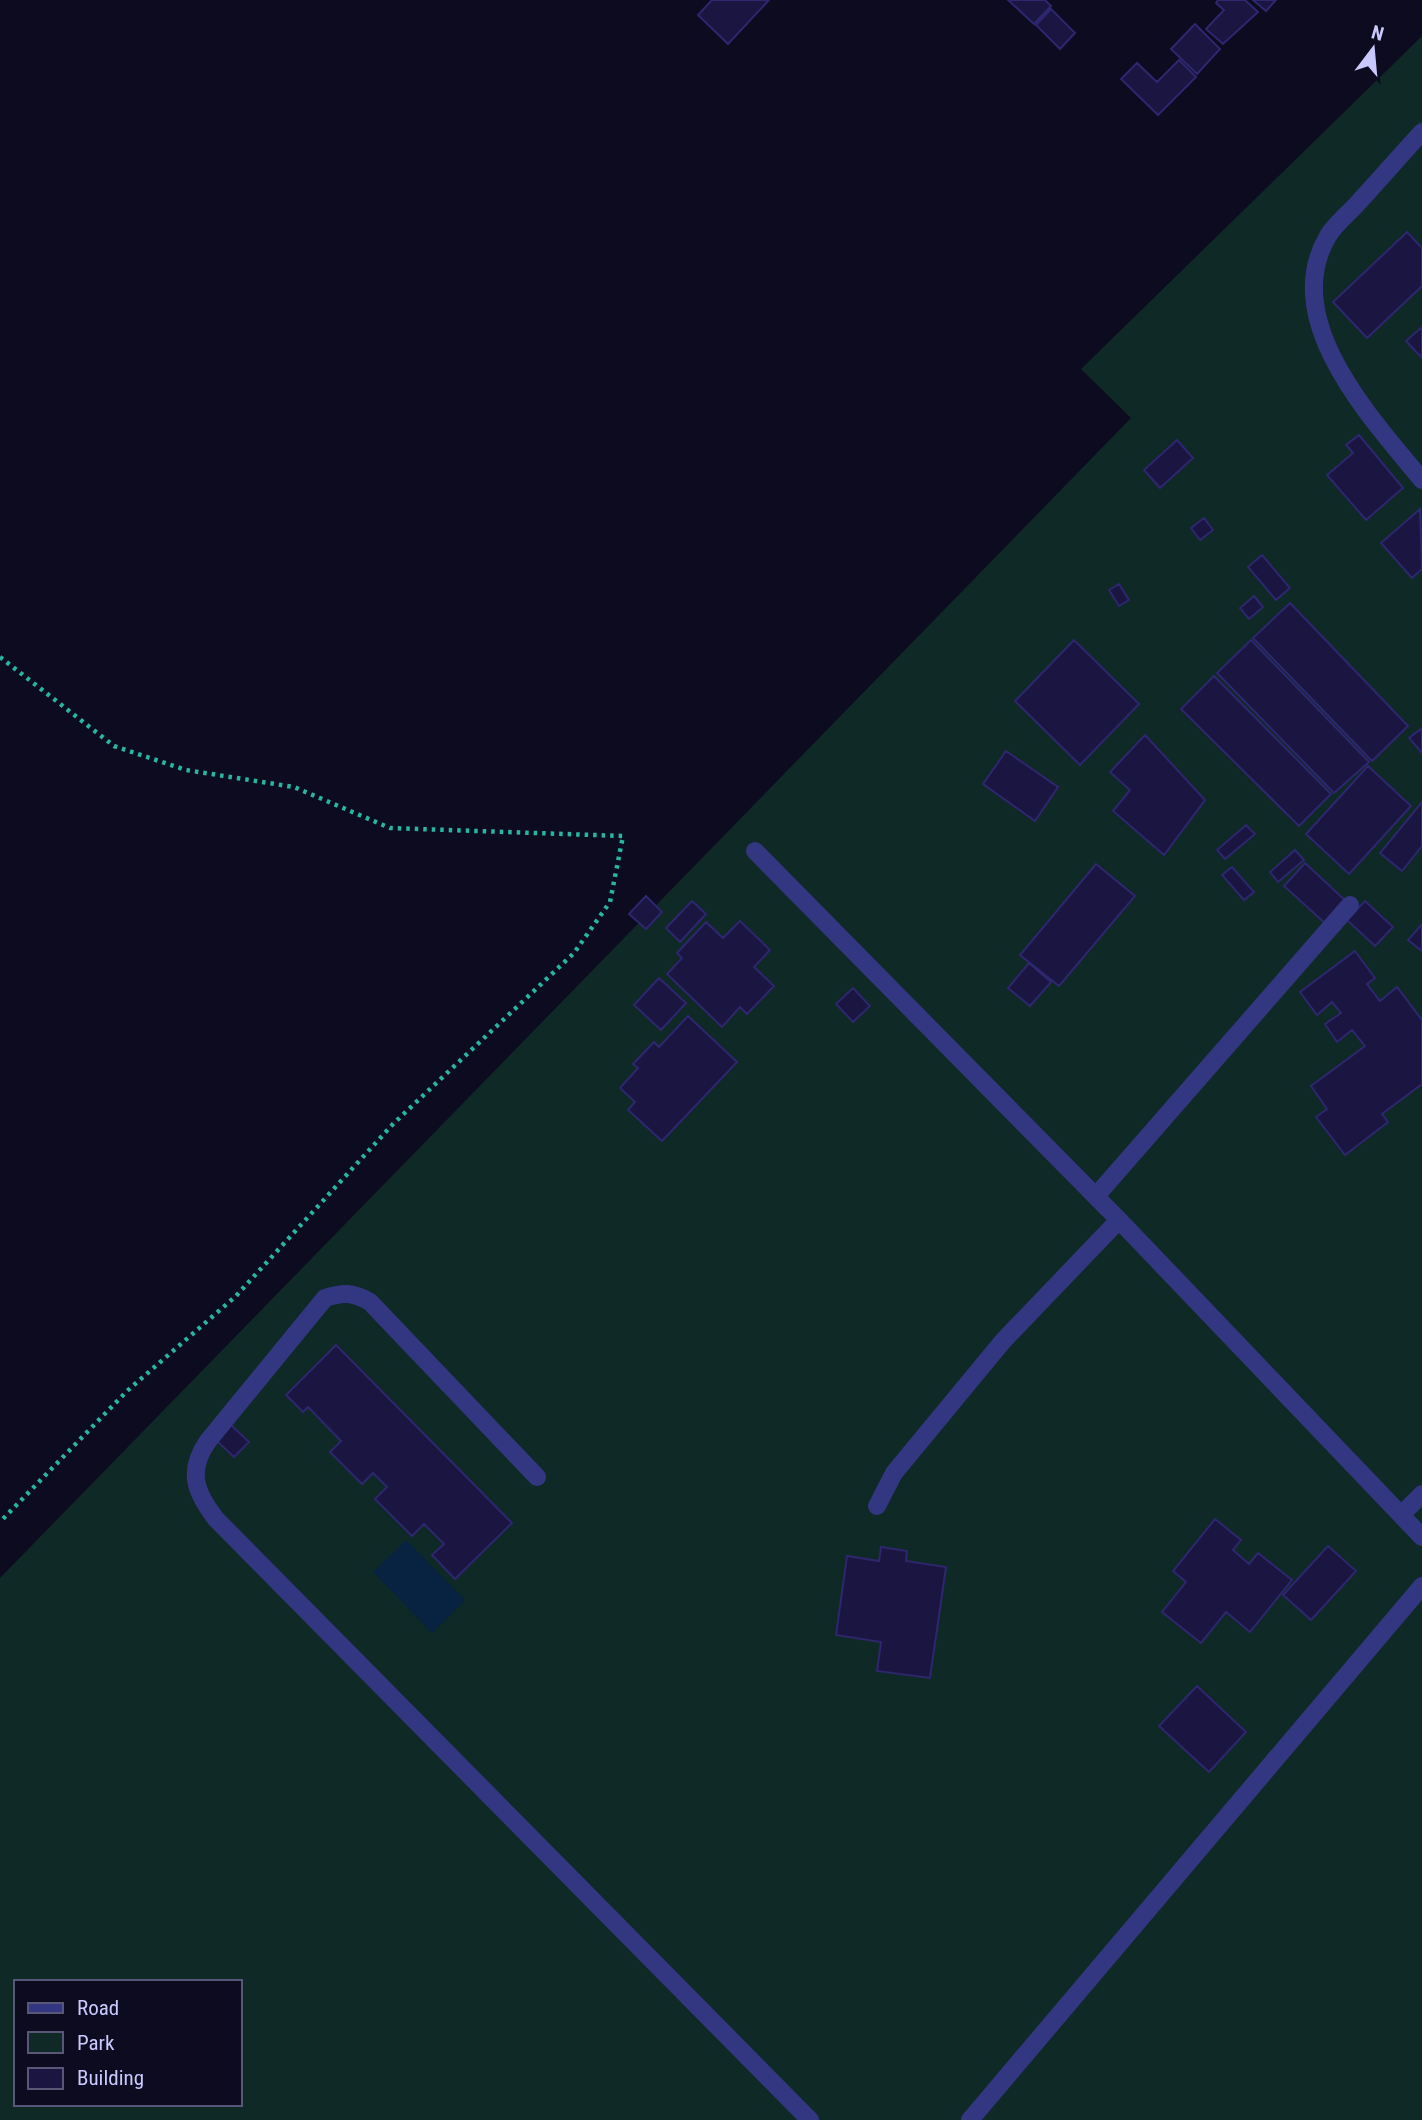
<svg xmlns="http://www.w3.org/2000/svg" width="1422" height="2120" viewBox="0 0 1422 2120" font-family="'Roboto Condensed',sans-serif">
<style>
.green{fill:#0e2926;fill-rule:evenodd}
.water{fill:#082241}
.building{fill:#1b1641;stroke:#2e266f;stroke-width:2}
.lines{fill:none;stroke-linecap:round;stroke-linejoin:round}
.path{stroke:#26b6a1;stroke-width:4.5;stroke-dasharray:3.5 5;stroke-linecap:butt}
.minor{stroke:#333781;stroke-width:18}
</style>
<rect width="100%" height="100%" fill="#0d0b1f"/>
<path class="green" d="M 1422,36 L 1422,2120 L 0,2120 L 0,1578 L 1131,418 L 1081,369 ZM 16,1982 L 240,1982 L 240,2104 L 16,2104 Z"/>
<path class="water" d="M 406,1540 L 465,1600 L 432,1633 L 373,1572 Z"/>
<path class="building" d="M 712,0 L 769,0 L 728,44 L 698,15 Z
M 1008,0 L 1045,0 L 1051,6 L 1034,24 Z
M 1218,0 L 1245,0 L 1258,12 L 1223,44 L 1206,29 L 1224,10 L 1216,3 Z
M 1253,0 L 1276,0 L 1266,11 Z
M 1051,9 L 1075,33 L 1060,49 L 1036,25 Z
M 1195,24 L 1220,49 L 1197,74 L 1171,49 Z
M 1179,60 L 1196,77 L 1158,115 L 1121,79 L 1137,63 L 1157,82 Z
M 1407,232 L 1422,248 L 1422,286 L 1367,338 L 1333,302 Z
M 1422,327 L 1422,358 L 1406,341 Z
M 1359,435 L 1403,488 L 1366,520 L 1327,475 L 1353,453 L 1346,445 Z
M 1177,440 L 1193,458 L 1160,488 L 1144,470 Z
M 1420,509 L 1422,569 L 1412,578 L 1381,543 Z
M 1204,518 L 1213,530 L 1200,540 L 1191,528 Z
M 1262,555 L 1290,588 L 1276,600 L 1248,567 Z
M 1119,584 L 1129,600 L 1119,606 L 1109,590 Z
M 1254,596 L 1263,607 L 1249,619 L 1240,608 Z
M 1290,603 L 1408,726 L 1372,761 L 1253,638 Z
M 1074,640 L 1139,704 L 1080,765 L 1015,701 Z
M 1251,640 L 1369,762 L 1334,793 L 1217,673 Z
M 1214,676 L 1331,794 L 1299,826 L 1181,709 Z
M 1422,728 L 1422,753 L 1409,738 Z
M 1145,735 L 1205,800 L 1164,855 L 1113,811 L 1130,790 L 1110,772 Z
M 1006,751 L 1058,787 L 1035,821 L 983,784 Z
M 1368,766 L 1411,806 L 1349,874 L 1306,834 Z
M 1422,802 L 1422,846 L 1402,871 L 1380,853 Z
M 1246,825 L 1255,834 L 1225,859 L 1217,850 Z
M 1295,850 L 1304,860 L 1278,882 L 1270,872 Z
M 1305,863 L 1347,902 L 1326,924 L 1284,886 Z
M 1096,864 L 1135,896 L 1059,986 L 1020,955 Z
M 1232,867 L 1254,892 L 1244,900 L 1222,875 Z
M 646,896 L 662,912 L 646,929 L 629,914 Z
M 692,901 L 706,914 L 680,942 L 666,928 Z
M 1365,901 L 1393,927 L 1375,946 L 1347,920 Z
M 740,921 L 770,950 L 754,967 L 774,986 L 747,1014 L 740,1007 L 722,1027 L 667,974 L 682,958 L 677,953 L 706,922 L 723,938 Z
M 1422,924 L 1422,951 L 1408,940 Z
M 1355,951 L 1375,978 L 1367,984 L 1380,1001 L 1397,987 L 1422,1020 L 1422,1084 L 1382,1114 L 1388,1122 L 1345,1155 L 1316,1117 L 1327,1109 L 1311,1086 L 1365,1046 L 1352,1030 L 1337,1042 L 1325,1024 L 1341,1013 L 1332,1002 L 1317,1015 L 1300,992 Z
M 1029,963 L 1051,982 L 1030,1006 L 1008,988 Z
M 659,978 L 686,1003 L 661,1030 L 634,1005 Z
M 853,988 L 870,1006 L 853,1022 L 836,1004 Z
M 688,1016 L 737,1062 L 662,1141 L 628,1110 L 635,1102 L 620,1088 L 638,1068 L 633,1064 L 654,1042 L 659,1047 Z
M 336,1345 L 512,1523 L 455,1579 L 432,1555 L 444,1544 L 424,1524 L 412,1536 L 375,1499 L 387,1487 L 373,1473 L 362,1484 L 330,1452 L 341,1441 L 308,1407 L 303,1412 L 286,1395 Z
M 230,1424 L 249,1442 L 234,1457 L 215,1439 Z
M 1215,1519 L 1241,1540 L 1233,1550 L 1249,1564 L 1258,1553 L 1292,1580 L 1250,1632 L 1226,1612 L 1201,1643 L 1162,1612 L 1186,1582 L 1173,1571 Z
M 1328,1546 L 1356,1571 L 1311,1620 L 1283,1595 Z
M 881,1547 L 907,1551 L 906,1561 L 946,1567 L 930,1678 L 877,1671 L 881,1642 L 836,1635 L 847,1556 L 879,1561 Z
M 1197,1686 L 1246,1732 L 1209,1772 L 1159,1726 Z"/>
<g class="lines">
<path class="path" d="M 0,657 L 114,746 L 186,770 L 294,787 L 390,828 L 623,836 L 610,902 L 574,953 L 393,1124 L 236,1296 L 127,1391 L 0,1522"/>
<path class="minor" d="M 1422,132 C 1400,156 1379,180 1357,204 C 1348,214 1335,224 1328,236 C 1278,320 1372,419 1422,480
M 755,851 L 1119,1220 L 1422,1537
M 1096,1196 L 1350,905
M 537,1477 L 370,1302 C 353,1292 343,1292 325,1298 L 208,1441 C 187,1471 195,1492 216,1519 L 810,2120
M 877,1506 L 894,1473 L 1003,1341 L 1119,1220
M 1401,1515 L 1422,1494
M 970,2120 L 1422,1586"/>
</g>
<rect x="14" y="1980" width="228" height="126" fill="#0d0b1f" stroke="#595779" stroke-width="2"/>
<rect x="28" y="2003" width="35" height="10" fill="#333781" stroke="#595779" stroke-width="2"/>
<text x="77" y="2015" font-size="21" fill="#cac9ff">Road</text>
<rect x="28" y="2032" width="35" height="21" fill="#0e2926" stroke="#595779" stroke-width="2"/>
<text x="77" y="2050" font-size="21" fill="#cac9ff">Park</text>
<rect x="28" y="2068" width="35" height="21" fill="#1b1641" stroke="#595779" stroke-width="2"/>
<text x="77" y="2085" font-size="21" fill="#cac9ff">Building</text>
<g transform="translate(1373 49) rotate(16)" stroke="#0d0b1f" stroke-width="5" paint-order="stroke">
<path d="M0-5L12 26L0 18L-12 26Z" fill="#cac9ff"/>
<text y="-10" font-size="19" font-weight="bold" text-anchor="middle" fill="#cac9ff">N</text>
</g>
</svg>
